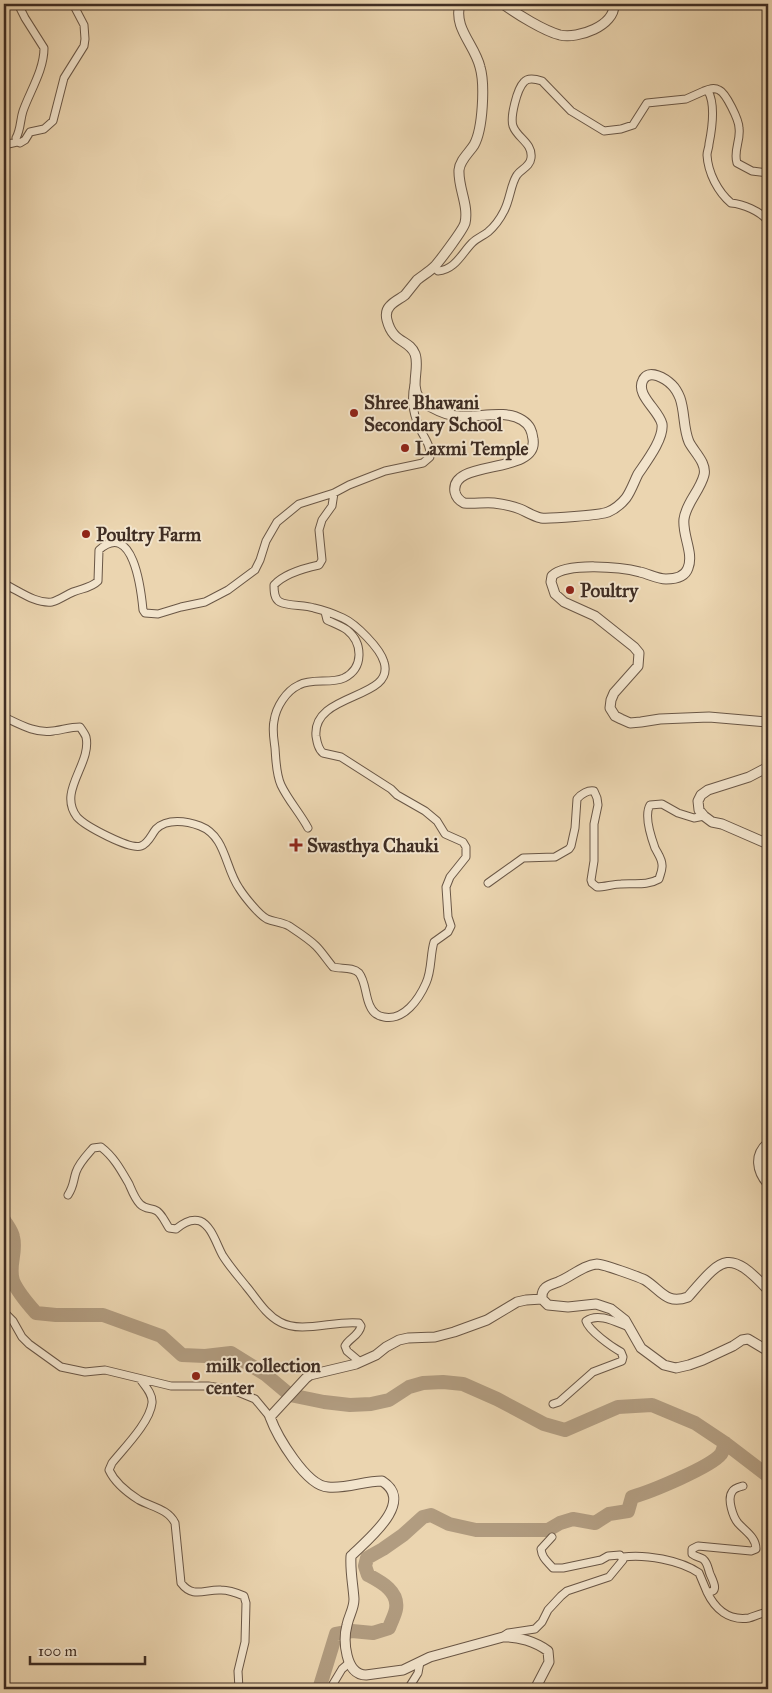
<svg xmlns="http://www.w3.org/2000/svg" width="772" height="1693" viewBox="0 0 772 1693" font-family="'IM FELL Great Primer',serif">
<style>
.lines{fill:none;stroke-linecap:round;stroke-linejoin:round}
.river{stroke:#b19c80;stroke-width:14}
.minor-casing{stroke:#6a5746;stroke-width:9}
.tertiary-casing{stroke:#6a5746;stroke-width:11}
.minor{stroke:#f2e4cc;stroke-width:7}
.tertiary{stroke:#f2e4cc;stroke-width:9}
.poi-dot{fill:#8f2418;stroke:#f2e4cc;stroke-width:2}
.labels{text-anchor:middle;dominant-baseline:central;stroke-width:4;stroke-linejoin:round;paint-order:stroke}
.poi-label{font-size:19px;font-weight:bold;fill:#3f2d23;stroke:#f2e4cc;text-anchor:start}
</style>
<rect width="100%" height="100%" fill="#ebd5b0"/>
<filter id="stains"><feTurbulence type="fractalNoise" baseFrequency=".004" numOctaves="4"/><feColorMatrix values="0 0 0 0 .2 0 0 0 0 .09 0 0 0 0 .02 0 0 0 .5 -.17"/></filter>
<radialGradient id="worn" r=".72"><stop offset=".6" stop-color="#630" stop-opacity="0"/><stop offset="1" stop-color="#630" stop-opacity=".3"/></radialGradient>
<g class="lines">
<path class="river" d="M 4,1220 C 7,1225 12,1231 13,1237 C 17,1252 8,1266 13,1281 C 18,1293 28,1304 36,1313 L 56,1315 L 103,1315 L 161,1336 L 182,1355 L 205,1356 L 231,1353 L 265,1374 L 290,1395 L 324,1402 L 350,1405 L 371,1404 L 389,1400 L 409,1387 L 423,1383 L 443,1382 L 463,1384 L 497,1399 L 544,1424 L 565,1430 L 618,1407 L 652,1405 L 695,1423 L 725,1443 L 768,1476
M 317,1689 L 320,1686 L 336,1634 L 352,1631 L 373,1633 L 389,1628 C 391,1622 395,1615 396,1609 C 399,1591 381,1582 368,1575 L 365,1566 L 367,1558 L 383,1549 L 403,1535 L 423,1517 L 431,1515 L 449,1524 L 476,1530 L 548,1530 L 560,1523 L 573,1519 L 595,1523 L 609,1514 L 628,1511 L 632,1497 C 650,1492 711,1467 721,1454 C 723,1451 724,1446 725,1443"/>
<g class="minor-casing">
<path id="minor" d="M 18,4 L 25,18 L 44,48 C 44,70 30,91 23,111 C 20,120 21,129 16,138 L 17,142 L 20,143 L 25,140 L 30,132 L 44,129 L 53,121 L 64,78 L 84,46 L 85,39 L 84,25 L 73,4
M 704,91 C 709,89 714,87 719,90 C 726,93 739,120 739,128 C 741,140 733,151 737,163 L 752,171 L 768,173
M 4,145 L 17,142
M 434,267 L 438,271 C 455,270 462,253 472,243 C 477,238 483,236 488,232 C 495,226 500,219 504,211 C 510,200 511,183 517,175 C 521,169 530,167 531,158 C 533,143 517,138 513,126 C 510,117 517,89 524,82 C 528,77 536,79 542,81 L 571,111 L 604,131 L 621,129 L 633,125 L 647,103 L 686,99 L 704,91 L 708,91 C 716,105 712,129 709,144 C 709,148 707,151 707,155 C 708,173 718,192 731,203 C 743,204 760,211 768,221
M 4,584 C 18,590 35,604 52,602 C 59,600 66,595 73,592 C 83,588 91,588 98,581 L 99,550 C 133,520 141,589 143,610 L 145,613 L 158,614 L 181,607 L 205,602 L 228,590 L 255,570 L 260,560 L 266,541 L 277,522 L 299,504 L 334,493 L 349,485 L 385,471 L 423,463 L 430,457 C 431,443 422,436 418,424 C 413,413 411,398 414,385
M 4,717 C 19,724 36,734 53,731 C 62,730 70,727 80,727 C 82,730 85,734 86,737 C 92,764 57,791 77,817 C 85,826 130,850 141,846 C 149,843 151,835 156,829 C 167,818 187,821 200,826 C 226,836 225,868 239,888 C 244,896 259,915 267,919 C 274,922 282,922 289,926 C 298,932 309,939 316,946 C 322,952 327,960 333,967 C 341,969 353,967 359,973 C 366,982 365,996 370,1006 C 373,1013 377,1016 384,1017 C 404,1021 419,999 426,983 C 432,970 430,955 434,942 L 448,932 L 451,926 L 448,917 L 446,887 L 450,877 L 466,857 L 466,847 L 463,842 L 445,834 L 437,821 L 425,811 L 397,795 L 391,789 L 341,757 L 323,753 C 318,749 317,742 316,736 C 312,692 396,700 384,662 C 380,648 356,624 343,618 C 334,614 323,610 314,608 C 304,605 288,606 280,602 C 274,599 274,591 274,585 C 284,574 305,568 319,565 L 322,560 L 319,530 L 322,520 L 332,506 L 334,493
M 308,828 C 300,813 288,800 281,785 C 276,774 276,761 275,748 C 274,740 272,730 274,721 C 276,707 286,691 299,685 C 312,678 331,684 344,678 C 364,668 363,643 347,630 C 341,626 333,623 327,620 L 325,612
M 488,883 L 523,858 L 555,857 L 569,849 L 571,846 L 575,828 L 577,799 C 581,794 588,790 594,791 L 597,798 L 598,805 L 594,824 L 594,861 L 591,880 L 592,883 L 597,887 C 605,887 613,884 621,884 C 635,883 647,886 659,879 C 660,875 662,871 662,867 C 663,860 658,854 655,848 C 651,837 644,815 650,805 L 662,804 L 678,813 L 694,818 L 704,816
M 68,1195 C 74,1186 73,1181 76,1172 C 79,1163 87,1155 93,1148 L 101,1147 C 114,1157 121,1170 129,1184 C 132,1191 135,1199 140,1204 C 145,1209 150,1208 155,1210 C 161,1212 165,1222 169,1228 L 176,1229 C 183,1223 191,1218 200,1221 C 212,1226 217,1246 223,1256 C 230,1267 238,1276 246,1286 C 257,1299 265,1314 280,1322 C 301,1334 335,1320 359,1323 L 361,1326 C 359,1336 349,1338 345,1346 L 347,1351 L 360,1362
M 4,1312 L 13,1321 L 22,1337 L 29,1344 L 61,1367 L 85,1372 L 105,1370 L 171,1386 L 208,1386 L 233,1390 L 255,1399 L 270,1417
M 140,1379 C 145,1386 153,1394 152,1403 C 150,1422 124,1448 112,1463 L 109,1470 C 115,1483 128,1493 139,1500 C 152,1507 168,1509 175,1523 L 181,1583 C 193,1599 205,1589 221,1590 C 229,1590 237,1593 244,1596 L 246,1603 L 245,1642 L 238,1671 L 239,1689
M 553,1404 L 559,1402 L 593,1372 L 622,1361 L 623,1357 L 621,1352 C 612,1347 589,1331 586,1321 C 598,1312 616,1322 629,1327
M 623,1557 C 645,1554 680,1560 699,1573 L 707,1592 C 720,1593 713,1581 710,1574 C 708,1569 708,1563 703,1559 C 700,1557 696,1557 692,1554 L 692,1549 L 698,1546 L 751,1551 L 756,1549 C 756,1537 745,1531 738,1523 C 733,1517 727,1499 732,1492 C 734,1488 739,1487 743,1486
M 707,1592 C 715,1609 729,1621 749,1618 C 755,1616 762,1613 768,1612
M 505,1635 L 508,1633 L 535,1629 L 542,1622 L 548,1610 L 561,1596 L 567,1591 L 609,1577 L 623,1560 L 620,1555 L 608,1556 L 601,1560 L 563,1568 L 553,1568 C 547,1561 542,1558 541,1549 L 552,1537
M 330,1689 L 342,1669 L 349,1663
M 408,1689 L 418,1673 L 420,1662"/>
</g>
<g class="tertiary-casing">
<path id="tertiary" d="M 460,4 C 453,28 475,45 480,67 C 485,84 483,129 474,145 C 469,153 460,160 459,170 C 458,188 469,205 465,223 C 463,230 441,259 435,266 C 429,272 423,275 417,280 C 413,285 409,290 405,295 C 400,299 394,301 390,306 C 386,310 386,316 387,320 C 393,344 409,339 415,354 C 420,367 410,385 419,398 C 422,403 426,405 431,407 C 440,412 449,416 459,416 C 479,418 504,409 522,420 C 530,425 532,431 533,439 C 539,476 449,458 455,492 C 456,497 460,501 464,503 C 474,504 485,502 494,503 C 502,504 513,506 520,509 C 527,512 533,516 541,518 C 548,519 601,515 608,512 C 615,509 622,503 626,498 C 631,491 634,482 638,474 C 646,462 664,439 662,424 C 659,410 635,395 643,380 C 649,368 666,379 672,385 C 676,389 678,393 680,398 C 685,412 683,428 689,442 C 694,452 707,463 704,475 C 700,491 686,503 684,519 C 682,535 694,553 688,568 C 685,577 674,579 666,579 C 657,579 649,574 640,572 C 621,567 567,562 552,576 L 551,582 L 555,594 L 564,602 L 595,616 L 634,647 L 639,653 L 638,666 L 614,693 L 611,700 L 610,708 L 615,716 L 621,719 L 630,723 L 641,722 L 660,719 L 709,717 L 768,722
M 503,4 C 517,14 544,31 560,35 C 578,39 615,26 614,4
M 768,767 L 749,777 L 708,790 L 701,795 L 698,801 L 699,810 L 704,816 L 712,822 L 722,824 L 768,844
M 768,1143 C 754,1155 757,1171 768,1184
M 768,1290 C 728,1247 722,1258 688,1297 C 666,1305 661,1290 645,1280 C 639,1277 603,1264 597,1264 C 583,1265 571,1277 558,1282 C 549,1285 541,1287 542,1299 L 548,1305 L 568,1307 L 596,1304 L 611,1309 L 625,1320 L 641,1348 L 664,1365 L 676,1368 L 689,1365 L 703,1360 L 733,1346 L 742,1340 L 748,1339 L 768,1351
M 535,1689 L 549,1662 L 548,1651 C 536,1642 518,1636 503,1637 L 430,1657 L 403,1670 L 366,1675 C 345,1675 343,1640 347,1625 C 349,1615 354,1609 354,1599 C 353,1584 350,1571 351,1556 C 367,1540 416,1502 382,1481 C 364,1481 346,1489 328,1487 C 306,1486 277,1436 270,1417 L 306,1378 L 310,1375 L 356,1364 L 376,1355 L 386,1347 L 399,1340 L 408,1338 L 435,1337 L 454,1332 L 487,1320 L 517,1302 L 526,1300 L 542,1299"/>
</g>
<use href="#minor" class="minor"/>
<use href="#tertiary" class="tertiary"/>
</g>
<g class="poi-dot">
<circle cx="354" cy="413" r="5"/>
<circle cx="405" cy="448" r="5"/>
<circle cx="86" cy="534" r="5"/>
<circle cx="570" cy="590" r="5"/>
<path d="M293.5 837.5h5v5h5v5h-5v5h-5v-5h-5v-5h5z"/>
<circle cx="196" cy="1376" r="5"/>
</g>
<g class="labels">
<g class="poi-label">
<text x="364" y="402">Shree Bhawani<tspan x="364" dy="22">Secondary School</tspan></text>
<text x="415" y="448">Laxmi Temple</text>
<text x="96" y="534">Poultry Farm</text>
<text x="580" y="590">Poultry</text>
<text x="307" y="845">Swasthya Chauki</text>
<text x="206" y="1365">milk collection<tspan x="206" dy="22">center</tspan></text>
</g>
</g>
<rect width="772" height="1693" fill="none" stroke="#ebd5b0" stroke-width="20"/>
<rect x="5" y="5" width="762" height="1683" fill="none" stroke="#3f2d23" stroke-width="2.5"/>
<rect x="10" y="10" width="752" height="1673" fill="none" stroke="#3f2d23"/>
<path d="M30 1656v8h115v-8" fill="none" stroke="#3f2d23" stroke-width="2.5"/>
<text x="38" y="1656" font-size="15" fill="#3f2d23" stroke="#f2e4cc" stroke-width="4" paint-order="stroke">100 m</text>
<rect width="100%" height="100%" filter="url(#stains)"/>
<rect width="100%" height="100%" fill="url(#worn)"/>
</svg>
